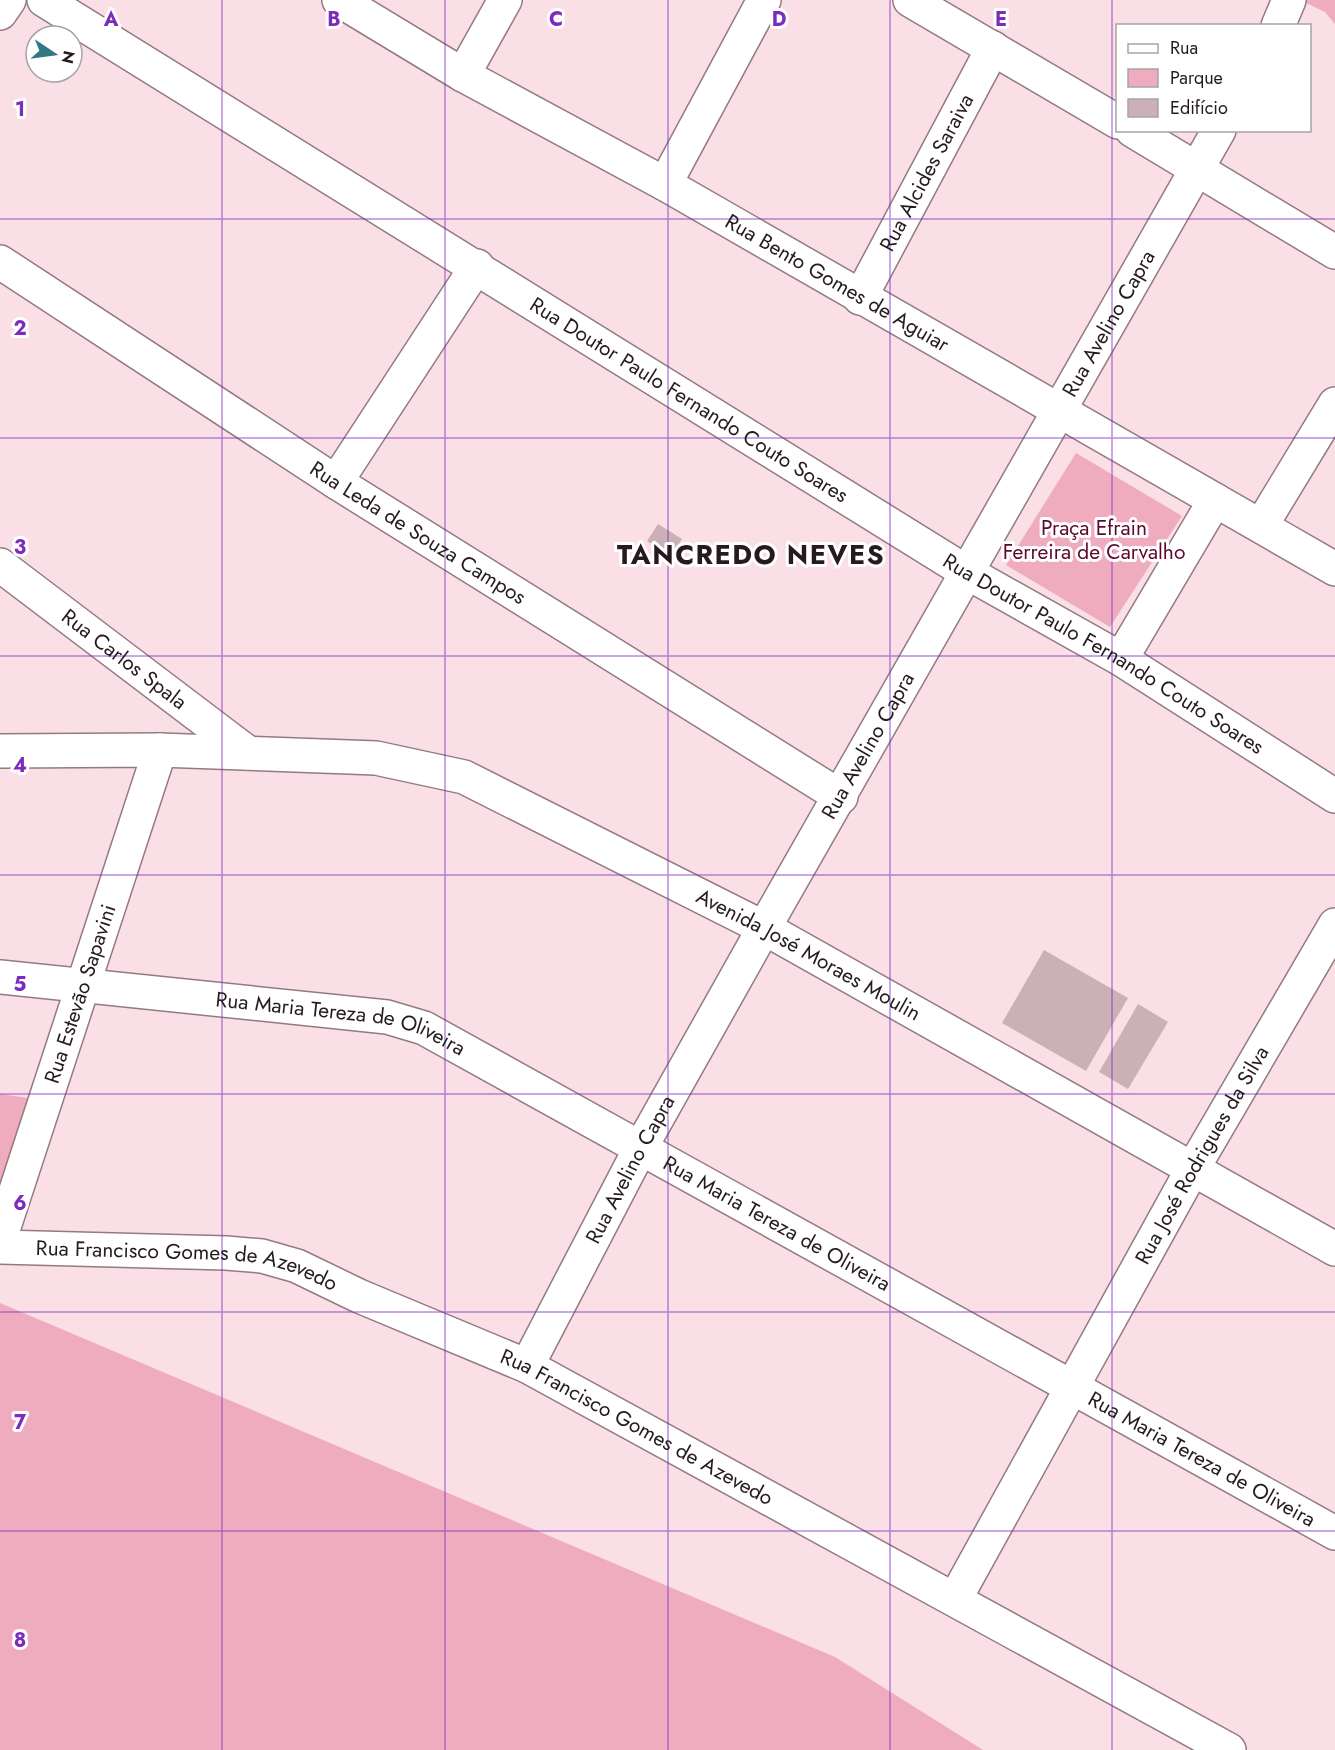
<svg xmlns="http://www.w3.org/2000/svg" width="1335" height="1750" viewBox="0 0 1335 1750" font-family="Jost,sans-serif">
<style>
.green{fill:#efacbe}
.building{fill:#cbb0b7}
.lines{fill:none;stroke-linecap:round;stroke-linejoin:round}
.minor-casing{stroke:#937a80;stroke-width:36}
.major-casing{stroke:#937a80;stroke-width:36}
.minor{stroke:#fff;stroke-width:33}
.major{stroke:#fff;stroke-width:33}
.grid{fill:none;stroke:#7b2cbf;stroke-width:1.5;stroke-opacity:0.55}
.labels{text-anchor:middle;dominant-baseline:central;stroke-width:6;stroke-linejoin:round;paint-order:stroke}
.street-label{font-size:21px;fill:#251b1d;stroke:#fff}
.park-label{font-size:21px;fill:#5c082d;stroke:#fff}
.district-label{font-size:27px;font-weight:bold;letter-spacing:1.5px;fill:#251b1d;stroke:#fff}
.grid-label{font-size:20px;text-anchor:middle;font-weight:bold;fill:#7b2cbf;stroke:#fff;stroke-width:6;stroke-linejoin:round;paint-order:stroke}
</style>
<rect width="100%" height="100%" fill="#fbdfe6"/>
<path class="green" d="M 1300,0 L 1335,0 L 1335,24 L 1325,12 Z
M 1076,453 L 1182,516 L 1110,627 L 1006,565 Z
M 0,1094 L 56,1102 L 0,1234 Z
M 0,1303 L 835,1657 L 983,1750 L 0,1750 Z"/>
<path class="building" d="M 658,524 L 682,539 L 671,556 L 647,541 Z
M 1044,950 L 1128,998 L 1086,1071 L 1002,1023 Z
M 1138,1004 L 1168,1022 L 1128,1089 L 1099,1072 Z"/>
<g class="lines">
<g class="minor-casing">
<g id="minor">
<path id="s1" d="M 44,0 L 968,573 L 1121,659 L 1335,796"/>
<path id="s2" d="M 339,0 L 463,75 L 665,184 L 1335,569"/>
<path d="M 910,0 L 1118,122"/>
<path d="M 0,13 L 9,0"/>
<path d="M 1278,26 L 1289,0"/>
<path d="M 463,75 L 505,0"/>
<path d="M 1132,130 L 1335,252"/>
<path d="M 665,184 L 764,0"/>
<path id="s3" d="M 0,262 L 336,482 L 841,797"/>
<path id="s4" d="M 860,298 L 993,48"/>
<path d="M 336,482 L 477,266"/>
<path d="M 1261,526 L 1335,404"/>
<path id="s5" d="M 0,565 L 248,753"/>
<path d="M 1121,659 L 1215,500"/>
<path id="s6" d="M 0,977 L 387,1017 L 424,1028 L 1335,1533"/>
<path id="s7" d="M 0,1239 L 160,750"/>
<path id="s8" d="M 0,1247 L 226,1253 L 262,1256 L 297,1266 L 359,1296 L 527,1366 L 1229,1750"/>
<path id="s9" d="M 527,1366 L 641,1147 L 764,928 L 1219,130"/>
<path id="s10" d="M 955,1599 L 1192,1170 L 1335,925"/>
</g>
</g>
<g class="major-casing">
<g id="major">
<path id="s11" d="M 0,751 L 160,750 L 376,758 L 464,777 L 764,928 L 1335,1249"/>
</g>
</g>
<use href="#minor" class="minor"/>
<use href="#major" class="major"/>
</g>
<path class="grid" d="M 222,0 L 222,1750M 445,0 L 445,1750M 668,0 L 668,1750M 890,0 L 890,1750M 1112,0 L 1112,1750M 0,219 L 1335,219M 0,438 L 1335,438M 0,656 L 1335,656M 0,875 L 1335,875M 0,1094 L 1335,1094M 0,1312 L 1335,1312M 0,1531 L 1335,1531"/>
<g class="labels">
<g class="street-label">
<text stroke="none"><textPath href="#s4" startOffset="142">Rua Alcides Saraiva</textPath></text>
<text stroke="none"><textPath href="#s2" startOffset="573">Rua Bento Gomes de Aguiar</textPath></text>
<text stroke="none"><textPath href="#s9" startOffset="1194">Rua Avelino Capra</textPath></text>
<text stroke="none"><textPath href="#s1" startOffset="759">Rua Doutor Paulo Fernando Couto Soares</textPath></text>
<text stroke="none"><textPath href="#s3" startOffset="498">Rua Leda de Souza Campos</textPath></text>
<text stroke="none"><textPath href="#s1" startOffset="1245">Rua Doutor Paulo Fernando Couto Soares</textPath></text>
<text stroke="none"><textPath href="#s5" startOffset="156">Rua Carlos Spala</textPath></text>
<text stroke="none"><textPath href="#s9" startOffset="708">Rua Avelino Capra</textPath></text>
<text stroke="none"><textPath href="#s11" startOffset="854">Avenida José Moraes Moulin</textPath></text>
<text stroke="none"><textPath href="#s7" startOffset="258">Rua Estevão Sapavini</textPath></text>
<text stroke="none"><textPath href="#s6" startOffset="345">Rua Maria Tereza de Oliveira</textPath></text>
<text stroke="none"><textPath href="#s10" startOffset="508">Rua José Rodrigues da Silva</textPath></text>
<text stroke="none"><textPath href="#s9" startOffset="222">Rua Avelino Capra</textPath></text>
<text stroke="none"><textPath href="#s6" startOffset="831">Rua Maria Tereza de Oliveira</textPath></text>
<text stroke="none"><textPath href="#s8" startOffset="189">Rua Francisco Gomes de Azevedo</textPath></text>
<text stroke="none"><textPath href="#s8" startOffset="675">Rua Francisco Gomes de Azevedo</textPath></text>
<text stroke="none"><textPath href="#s6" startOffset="1317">Rua Maria Tereza de Oliveira</textPath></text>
</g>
<g class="park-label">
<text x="1094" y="528">Praça Efrain<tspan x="1094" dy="24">Ferreira de Carvalho</tspan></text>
</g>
<g class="district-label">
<text x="751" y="554">TANCREDO NEVES</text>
</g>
</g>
<g class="grid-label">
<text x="111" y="26">A</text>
<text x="334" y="26">B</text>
<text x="556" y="26">C</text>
<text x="779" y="26">D</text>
<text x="1001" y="26">E</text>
<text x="20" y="116">1</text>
<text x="20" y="335">2</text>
<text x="20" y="554">3</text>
<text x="20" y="772">4</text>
<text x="20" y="991">5</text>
<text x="20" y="1210">6</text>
<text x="20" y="1429">7</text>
<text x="20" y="1647">8</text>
</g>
<rect x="1116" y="24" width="195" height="108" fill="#ffffff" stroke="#a8a4a5" stroke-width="1.5"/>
<rect x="1128" y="44" width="30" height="9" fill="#ffffff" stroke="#a8a4a5" stroke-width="1.5"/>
<text x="1170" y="54" font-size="18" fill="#251b1d">Rua</text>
<rect x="1128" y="69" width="30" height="18" fill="#efacbe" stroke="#a8a4a5" stroke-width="1.5"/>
<text x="1170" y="84" font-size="18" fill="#251b1d">Parque</text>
<rect x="1128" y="99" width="30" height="18" fill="#cbb0b7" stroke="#a8a4a5" stroke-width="1.5"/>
<text x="1170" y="114" font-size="18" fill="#251b1d">Edifício</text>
<g transform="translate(54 54) rotate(103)"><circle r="28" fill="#ffffff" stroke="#a8a4a5" stroke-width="1.5"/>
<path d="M0-4.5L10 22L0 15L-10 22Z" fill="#327985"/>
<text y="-9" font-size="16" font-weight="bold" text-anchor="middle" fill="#251b1d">N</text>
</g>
</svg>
